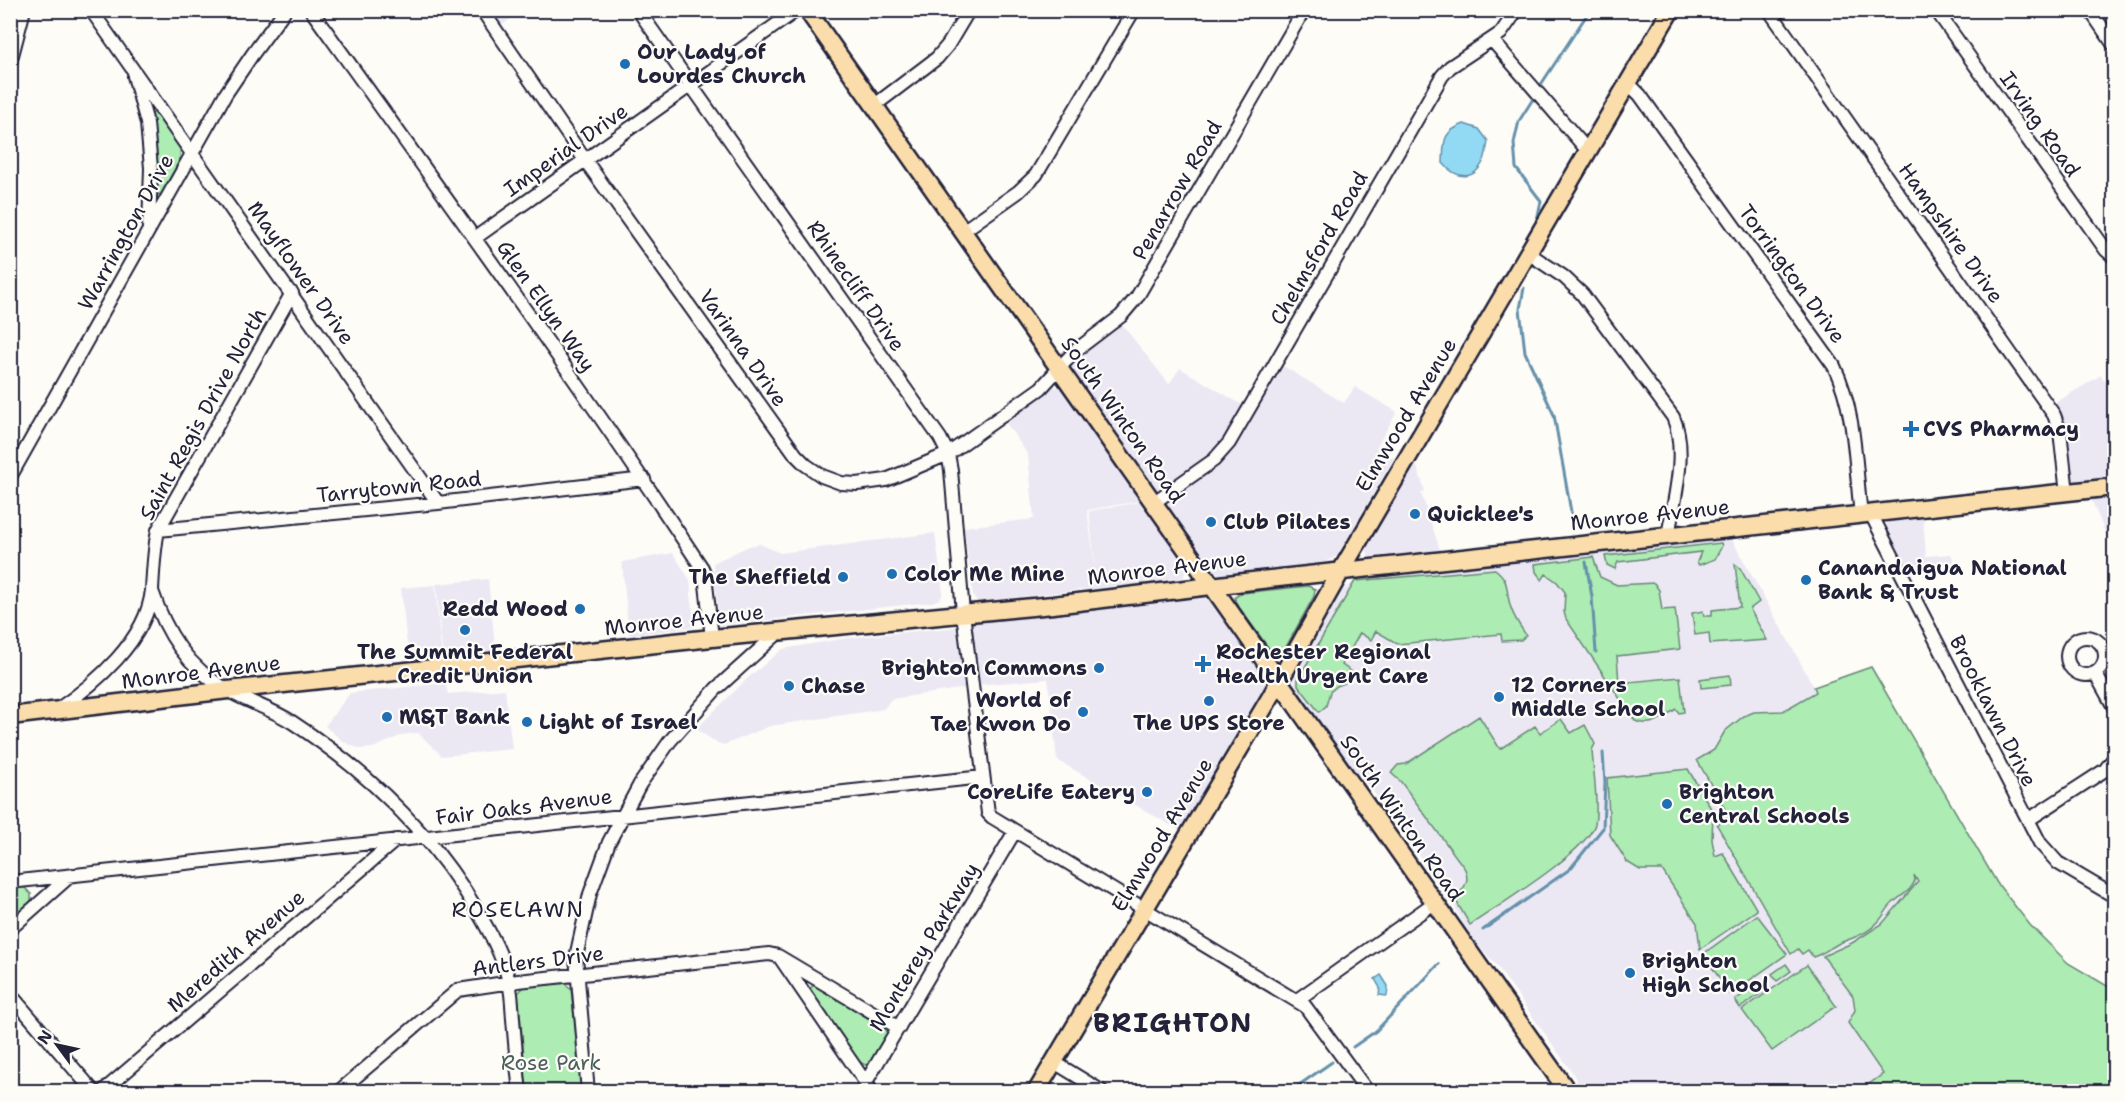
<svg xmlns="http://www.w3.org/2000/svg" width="2125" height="1102" viewBox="0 0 2125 1102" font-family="'Shantell Sans',sans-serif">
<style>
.built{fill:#ebe8f4}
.green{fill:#adecb3;stroke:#688777;stroke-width:1.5}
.water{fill:#92daf4;stroke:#6590aa;stroke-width:1.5}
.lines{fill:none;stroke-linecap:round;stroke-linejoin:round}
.stream{stroke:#6590aa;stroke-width:3}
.minor-casing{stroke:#22223b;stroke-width:16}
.major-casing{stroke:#22223b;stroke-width:21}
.minor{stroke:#fdfcf7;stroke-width:12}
.major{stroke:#faddab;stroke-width:16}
.poi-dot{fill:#1f6fb2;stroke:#fdfcf7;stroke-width:2}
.labels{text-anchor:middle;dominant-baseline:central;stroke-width:4.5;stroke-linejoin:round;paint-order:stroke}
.poi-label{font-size:21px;font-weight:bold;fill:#22223b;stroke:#fdfcf7;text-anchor:start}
.street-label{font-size:21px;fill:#22223b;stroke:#fdfcf7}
.park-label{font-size:21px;fill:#4c5f5f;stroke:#fdfcf7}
.neighbourhood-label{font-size:22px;letter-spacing:1.5px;fill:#22223b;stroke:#fdfcf7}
.district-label{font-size:27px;font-weight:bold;letter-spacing:1.5px;fill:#22223b;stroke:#fdfcf7}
</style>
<rect width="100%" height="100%" fill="#fdfcf7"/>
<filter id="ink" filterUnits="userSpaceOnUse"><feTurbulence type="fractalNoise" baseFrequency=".0167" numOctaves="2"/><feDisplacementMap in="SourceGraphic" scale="12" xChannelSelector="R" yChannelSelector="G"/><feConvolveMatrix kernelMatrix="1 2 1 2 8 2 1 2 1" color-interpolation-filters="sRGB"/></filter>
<g filter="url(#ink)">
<path class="built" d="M 487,11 L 522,11 L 499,27 Z
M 1120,322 L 1169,384 L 1180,368 L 1244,406 L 1224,443 L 1158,492 L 1068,371 L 1069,361 Z
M 1280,364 L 1344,403 L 1355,387 L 1397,412 L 1376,448 L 1394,458 L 1337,556 L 1326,562 L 1220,574 L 1209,568 L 1164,502 L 1233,447 Z
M 2101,375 L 2114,395 L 2114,478 L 2079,483 L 2071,478 L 2065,429 L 2055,403 Z
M 1053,386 L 1065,389 L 1140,501 L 1087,510 L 1096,572 L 1089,511 L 1140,502 L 1187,567 L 1183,578 L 978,602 L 973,597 L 964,527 L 1034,519 L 1028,455 L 1005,421 Z
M 1416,463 L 1425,491 L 1421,493 L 1440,550 L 1369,557 L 1366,549 Z
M 2114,497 L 2114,554 L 2091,499 Z
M 1923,517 L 1926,556 L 1951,554 L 1958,568 L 1907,574 L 1885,528 L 1889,521 Z
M 935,533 L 943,593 L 940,599 L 932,602 L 720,625 L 713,563 L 749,546 L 760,544 L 780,553 Z
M 1731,538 L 1814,687 L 1871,667 L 1997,883 L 2030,925 L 2068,963 L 2114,990 L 2114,1091 L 1582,1091 L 1572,1072 L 1496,965 L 1479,946 L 1463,924 L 1453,903 L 1372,790 L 1346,761 L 1294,687 L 1295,675 L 1343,590 L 1355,581 Z
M 673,553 L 690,580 L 694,627 L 629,635 L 622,562 Z
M 488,579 L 496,654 L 443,660 L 436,584 Z
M 435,585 L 442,660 L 409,664 L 401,588 Z
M 1205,598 L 1212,603 L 1264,678 L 1265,685 L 1179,830 L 1057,760 L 1048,679 L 976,685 L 970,626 L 975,620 Z
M 958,627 L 966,688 L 891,699 L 884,709 L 770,726 L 724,745 L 717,743 L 696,729 L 749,677 L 783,649 L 847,638 Z
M 445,683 L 448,694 L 505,689 L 512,749 L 442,756 L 418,733 L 402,735 L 373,748 L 360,749 L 344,742 L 325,726 L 350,693 Z"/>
<path class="green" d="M 153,113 L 156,113 C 188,154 187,148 161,194 L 158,195 L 155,193 L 157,156 L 150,116 Z
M 1721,543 L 1722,546 L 1715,559 L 1699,565 L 1697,562 L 1701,552 L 1618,562 L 1615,569 L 1607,565 L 1605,556 Z
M 1593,557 L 1600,577 L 1617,585 L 1654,583 L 1659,590 L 1662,610 L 1675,609 L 1680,649 L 1617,656 L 1619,683 L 1680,677 L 1684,712 L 1679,713 L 1676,709 C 1662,718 1652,728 1635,721 L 1566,619 L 1564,612 L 1565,592 L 1557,582 L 1546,574 L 1542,580 L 1536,572 L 1535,564 Z
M 1735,564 L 1740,568 L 1759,602 L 1750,609 L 1767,640 L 1710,644 L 1709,633 L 1695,635 L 1692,613 L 1703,611 L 1704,616 L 1712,616 L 1712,610 L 1740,607 Z
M 1495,569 C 1511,581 1505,591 1511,608 C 1514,618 1520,626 1526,635 L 1521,640 L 1502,641 L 1501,634 L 1398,644 L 1376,631 L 1371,640 L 1360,633 L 1342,665 L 1352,672 L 1345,683 L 1337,686 L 1330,692 L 1326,706 L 1319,712 L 1298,685 L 1298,679 L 1355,581 Z
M 1308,586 L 1315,589 L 1314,596 L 1282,654 L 1276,658 L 1235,602 L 1235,597 L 1242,593 Z
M 1871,667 L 1997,883 L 2030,925 L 2068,963 L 2114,990 L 2114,1091 L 1859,1091 L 1883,1074 L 1848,1023 L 1855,1010 L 1853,996 L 1823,956 L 1852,943 L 1882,924 L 1918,882 L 1914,875 L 1915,880 C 1912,891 1901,895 1893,903 C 1887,908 1884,916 1878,922 C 1868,933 1856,937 1842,942 C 1832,946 1824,954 1813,957 L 1808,950 L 1802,954 L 1798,949 L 1791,954 L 1717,825 L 1729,816 L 1697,760 L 1714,750 L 1725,731 L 1744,716 L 1754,712 L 1783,711 L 1816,692 L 1814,687 Z
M 1730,675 L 1731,685 L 1701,688 L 1700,679 Z
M 1479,716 L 1500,749 L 1535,726 L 1540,733 L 1561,719 L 1571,733 L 1585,725 L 1595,744 L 1592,750 C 1593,770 1599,805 1595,824 C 1588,851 1496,907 1470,925 L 1456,901 C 1461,887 1471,886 1465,869 L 1401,782 L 1391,773 L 1398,765 L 1406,764 Z
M 1688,769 L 1713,812 L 1712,840 L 1715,856 L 1723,853 L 1757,910 L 1700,949 L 1697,923 L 1662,870 L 1640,870 L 1627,862 L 1610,835 L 1607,778 Z
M 21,887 L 25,888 L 31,894 L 31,902 L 11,921 L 11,889 Z
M 1757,915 L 1787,954 L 1730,994 L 1703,954 Z
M 1786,964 L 1791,971 L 1777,981 L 1772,974 Z
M 1807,965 L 1836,1006 L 1772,1051 L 1742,1010 Z
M 565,983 L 571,989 L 582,1091 L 527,1091 L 518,993 L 524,987 Z
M 1760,983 L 1766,990 L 1740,1008 L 1735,1000 Z
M 813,985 L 818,986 L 888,1031 L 889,1033 L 871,1063 L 865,1065 L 858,1061 L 811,993 L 810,989 Z"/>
<path class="water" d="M 1464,124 L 1479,129 L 1488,141 C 1487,147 1486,155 1484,160 C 1474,182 1456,179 1443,163 C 1444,141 1442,132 1464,124 Z
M 1381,975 L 1388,986 L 1387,996 L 1379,995 L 1380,988 L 1375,979 Z"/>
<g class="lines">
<path class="stream" d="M 1540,86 L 1590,10
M 1533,99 L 1519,121 L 1514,143 L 1516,168 L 1541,201 L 1536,225
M 1524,288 L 1520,309 L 1525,352 L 1554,415 L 1571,512 L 1576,527
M 1586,562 L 1592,597 L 1596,652
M 1483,930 L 1570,869 L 1603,828 L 1605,783 L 1603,753
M 1353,1047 L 1376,1031 L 1439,964
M 1289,1092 L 1332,1062"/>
<g class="minor-casing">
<path id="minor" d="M 91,10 L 438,503
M 311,10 C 444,195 577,379 702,568 L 705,575 L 712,638
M 482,10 L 585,160 L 796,455 L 806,465 L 822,476 L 841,483 L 857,484 L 886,480 L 948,454 L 1041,388 L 1075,351 L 1121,316 L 1137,297 L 1304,10
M 638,10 L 940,438 L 948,454 L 951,470 L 963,613 L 988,813 L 992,817 L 1305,1006 L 1368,1092
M 1769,10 L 2054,415 L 2060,431 L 2067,493
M 1936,10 L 2106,250 L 2114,257
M 2090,10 L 2114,45
M 1492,40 L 1588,151
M 10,63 L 24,10
M 134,76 L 147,123 L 151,168 L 149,228
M 1628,83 L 1640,95 L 1834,366 C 1856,412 1855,465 1861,515
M 875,105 L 937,58 L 948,45 L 969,10
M 963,231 L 1018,192 L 1036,175 L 1134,10
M 475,238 L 797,10
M 1528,253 L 1564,277 L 1582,294 L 1673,417 C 1688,450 1674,500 1668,536
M 10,477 L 225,95 L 252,55 L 285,10
M 1153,503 L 1214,460 L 1229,443 L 1442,76 L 1450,67 L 1501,33 L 1517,10
M 1871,514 L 2040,843 L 2058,863 L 2114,896
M 158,530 L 438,503 L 644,479
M 152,591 C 166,633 187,667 227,690 C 248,702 272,709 292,722 C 368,772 432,833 478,912 C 491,934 504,958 509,983 C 512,994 512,1007 513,1019 C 515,1043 517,1067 520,1092
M2067 656a19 19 0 1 1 38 0a19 19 0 1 1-38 0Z
M 2095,673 L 2114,707
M 57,710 C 95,684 147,640 152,590 C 153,570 154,550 158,530 L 292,293
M 2028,820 L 2105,770 L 2114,758
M 10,882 L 983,777
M 10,929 L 70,876
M 781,959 L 872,1092
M 10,994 L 94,1092
M 1297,1000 L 1434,903
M 1054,1062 L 1103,1092
M 866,1082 L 1015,831
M 102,1092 L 396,840
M 338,1092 L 458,990 L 518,981 L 769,954 L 778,956 L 899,1028
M 588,1092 L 576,957 L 590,894 L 609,842 L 640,784 L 670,741 L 716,689 L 778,633"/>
</g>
<g class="major-casing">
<path id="major" d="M 807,10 L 1568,1092
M 10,716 L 228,690 L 712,638 L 1053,605 L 1261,580 L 2114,487
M 1036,1092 L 1271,696 L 1341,571 L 1671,10"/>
</g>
<use href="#minor" class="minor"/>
<use href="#major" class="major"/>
</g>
</g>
<g class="poi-dot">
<circle cx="625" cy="64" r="6"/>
<path d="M1908 420h6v6h6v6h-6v6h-6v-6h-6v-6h6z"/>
<circle cx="1415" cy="514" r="6"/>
<circle cx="1211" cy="522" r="6"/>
<circle cx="892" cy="574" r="6"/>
<circle cx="843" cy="577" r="6"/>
<circle cx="1806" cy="580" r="6"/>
<circle cx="580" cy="609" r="6"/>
<circle cx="465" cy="630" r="6"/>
<path d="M1200 655h6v6h6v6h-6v6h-6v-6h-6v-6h6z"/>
<circle cx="1099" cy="668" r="6"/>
<circle cx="789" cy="686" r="6"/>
<circle cx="1499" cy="697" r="6"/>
<circle cx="1209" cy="701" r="6"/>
<circle cx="1083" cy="712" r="6"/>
<circle cx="387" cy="717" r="6"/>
<circle cx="527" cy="722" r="6"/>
<circle cx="1147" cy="792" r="6"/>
<circle cx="1667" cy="804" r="6"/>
<circle cx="1630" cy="973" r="6"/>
</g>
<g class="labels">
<g class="poi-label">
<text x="637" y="52">Our Lady of<tspan x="637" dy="24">Lourdes Church</tspan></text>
<text x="1923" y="429">CVS Pharmacy</text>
<text x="1427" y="514">Quicklee's</text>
<text x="1223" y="522">Club Pilates</text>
<text x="1818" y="568">Canandaigua National<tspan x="1818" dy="24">Bank &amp; Trust</tspan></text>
<text x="904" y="574">Color Me Mine</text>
<text x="831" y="577" text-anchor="end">The Sheffield</text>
<text x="568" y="609" text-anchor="end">Redd Wood</text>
<text x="465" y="652" text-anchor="middle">The Summit Federal<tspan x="465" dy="24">Credit Union</tspan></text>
<text x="1216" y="652">Rochester Regional<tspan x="1216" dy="24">Health Urgent Care</tspan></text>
<text x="1087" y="668" text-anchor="end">Brighton Commons</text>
<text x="1511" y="685">12 Corners<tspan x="1511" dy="24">Middle School</tspan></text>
<text x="801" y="686">Chase</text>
<text x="1071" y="700" text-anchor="end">World of<tspan x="1071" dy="24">Tae Kwon Do</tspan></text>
<text x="399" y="717">M&amp;T Bank</text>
<text x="539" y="722">Light of Israel</text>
<text x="1209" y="723" text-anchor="middle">The UPS Store</text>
<text x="1135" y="792" text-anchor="end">CoreLife Eatery</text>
<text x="1679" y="792">Brighton<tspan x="1679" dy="24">Central Schools</tspan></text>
<text x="1642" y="961">Brighton<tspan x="1642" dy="24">High School</tspan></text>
</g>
<g class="street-label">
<text transform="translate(2040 124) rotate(55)">Irving Road</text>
<text transform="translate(566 150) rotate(-35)">Imperial Drive</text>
<text transform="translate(1177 190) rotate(-60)">Penarrow Road</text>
<text transform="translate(126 232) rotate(-61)">Warrington Drive</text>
<text transform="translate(1951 233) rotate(55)">Hampshire Drive</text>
<text transform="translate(1319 248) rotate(-60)">Chelmsford Road</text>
<text transform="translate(301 273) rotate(55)">Mayflower Drive</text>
<text transform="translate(1792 274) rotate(54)">Torrington Drive</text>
<text transform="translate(856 286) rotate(55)">Rhinecliff Drive</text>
<text transform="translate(546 306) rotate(55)">Glen Ellyn Way</text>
<text transform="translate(743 348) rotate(55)">Varinna Drive</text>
<text transform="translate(203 414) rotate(-61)">Saint Regis Drive North</text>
<text transform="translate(1406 415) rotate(-59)">Elmwood Avenue</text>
<text transform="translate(1123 420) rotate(55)">South Winton Road</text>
<text transform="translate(399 487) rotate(-6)">Tarrytown Road</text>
<text transform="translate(1650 515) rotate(-6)">Monroe Avenue</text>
<text transform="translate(1167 568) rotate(-7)">Monroe Avenue</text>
<text transform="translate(684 620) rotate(-6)">Monroe Avenue</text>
<text transform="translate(201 672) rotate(-7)">Monroe Avenue</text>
<text transform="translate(1993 711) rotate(63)">Brooklawn Drive</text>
<text transform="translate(524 807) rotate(-7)">Fair Oaks Avenue</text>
<text transform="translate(1402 818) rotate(55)">South Winton Road</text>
<text transform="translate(1162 835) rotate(-59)">Elmwood Avenue</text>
<text transform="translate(924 947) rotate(-59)">Monterey Parkway</text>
<text transform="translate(236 951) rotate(-41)">Meredith Avenue</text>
<text transform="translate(538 961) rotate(-7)">Antlers Drive</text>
</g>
<g class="park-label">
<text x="551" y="1063">Rose Park</text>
</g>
<g class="neighbourhood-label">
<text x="518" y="909">ROSELAWN</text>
</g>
<g class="district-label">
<text x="1173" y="1022">BRIGHTON</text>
</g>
</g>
<rect width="2125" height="1102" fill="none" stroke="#fdfcf7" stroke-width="36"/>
<rect x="18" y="18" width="2089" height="1066" fill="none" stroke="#22223b" stroke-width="2" filter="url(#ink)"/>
<g transform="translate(57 1045) rotate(303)" stroke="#fdfcf7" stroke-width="4.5" paint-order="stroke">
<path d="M0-4.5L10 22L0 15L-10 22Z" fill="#22223b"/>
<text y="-9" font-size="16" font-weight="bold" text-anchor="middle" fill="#22223b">N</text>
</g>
</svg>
